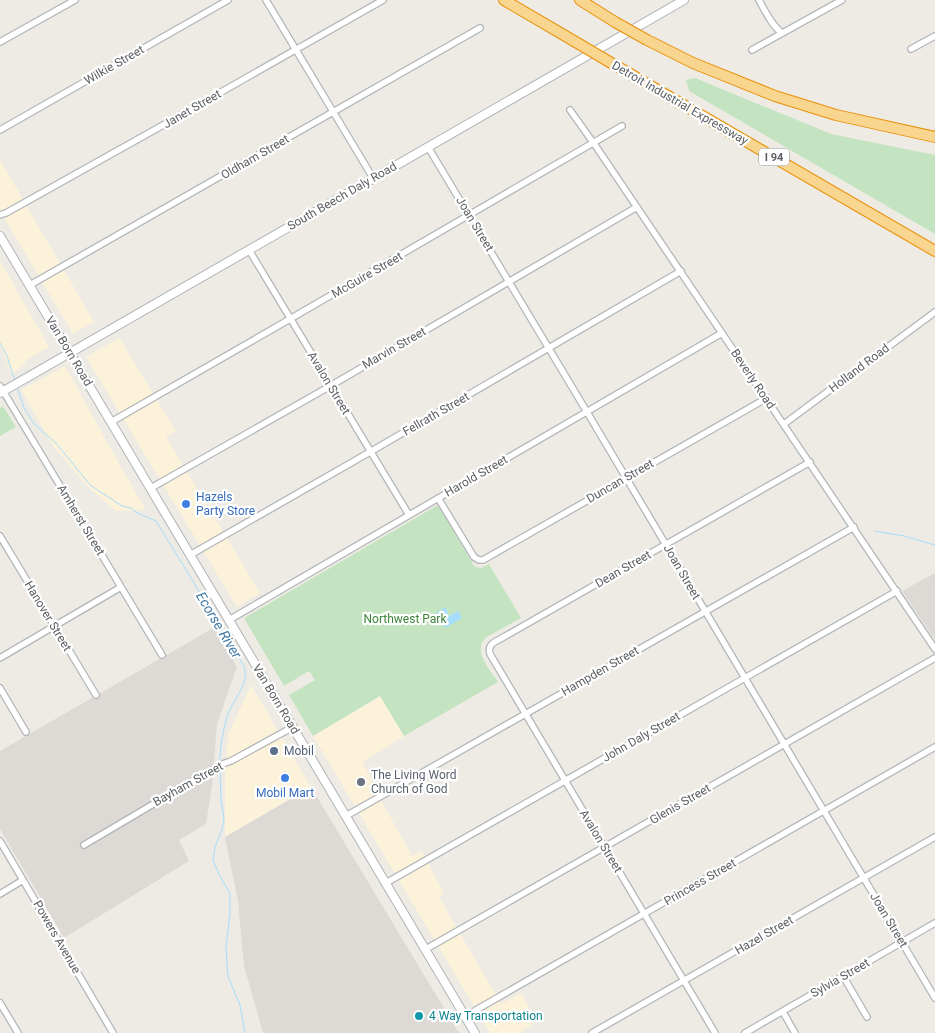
<svg xmlns="http://www.w3.org/2000/svg" width="935" height="1033" viewBox="0 0 935 1033" font-family="Roboto,sans-serif">
<style>
.commercial{fill:#fcf2da}
.industrial{fill:#dddad6}
.green{fill:#c4e4c1}
.water{fill:#a6ddfc}
.lines{fill:none;stroke-linecap:round;stroke-linejoin:round}
.stream{stroke:#a6ddfc;stroke-width:1}
.street-casing{stroke:#b1b5b8;stroke-width:8}
.secondary-casing{stroke:#b0b4b8;stroke-width:10}
.highway-casing{stroke:#e99009;stroke-width:12}
.street{stroke:#fff;stroke-width:5.5}
.secondary{stroke:#fff;stroke-width:8}
.highway{stroke:#f9d690;stroke-width:10}
.highway-bridge-casing{stroke:#e99009;stroke-width:12;stroke-linecap:butt}
.highway-bridge{stroke:#f9d690;stroke-width:10}
.shop-dot{fill:#3f7fe0;stroke:#fff;stroke-width:2}
.service-dot{fill:#5c6f8a;stroke:#fff;stroke-width:2}
.worship-dot{fill:#6b7280;stroke:#fff;stroke-width:2}
.culture-dot{fill:#0f9aa8;stroke:#fff;stroke-width:2}
.labels{text-anchor:middle;dominant-baseline:central;stroke-width:4.5;stroke-linejoin:round;paint-order:stroke}
.shield{fill:#fff;stroke:#8d9092;stroke-width:1}
.shield-label{font-size:11px;font-weight:bold;fill:#5c6064}
.street-label{font-size:12px;fill:#5c6064;stroke:#fff}
.shop-label{font-size:12px;fill:#366cbe;stroke:#fff;text-anchor:start}
.park-label{font-size:12px;fill:#3c8639;stroke:#fff}
.service-label{font-size:12px;fill:#4e5e75;stroke:#fff;text-anchor:start}
.worship-label{font-size:12px;fill:#5b616d;stroke:#fff;text-anchor:start}
.culture-label{font-size:12px;fill:#0d838f;stroke:#fff;text-anchor:start}
.water-label{font-size:14px;font-style:italic;fill:#417aa4;stroke:#fff}
</style>
<rect width="100%" height="100%" fill="#eeebe4"/>
<path class="commercial" d="M 0,160 L 94,322 L 73,334 L 0,211 Z
M 0,261 L 49,347 L 26,360 L 25,363 L 18,370 L 12,374 L 0,346 Z
M 119,338 L 176,431 L 166,437 L 260,593 L 237,607 L 86,357 Z
M 65,366 L 121,467 L 145,508 L 143,510 L 116,511 L 88,487 L 53,446 L 21,390 Z
M 251,685 L 311,787 L 225,837 L 225,772 L 228,735 Z
M 381,696 L 404,736 L 363,762 L 382,802 L 412,856 L 422,851 L 444,894 L 439,897 L 501,1004 L 521,993 L 538,1021 L 522,1031 L 522,1033 L 490,1033 L 313,736 Z"/>
<path class="industrial" d="M 935,573 L 935,640 L 902,591 Z
M 215,627 L 237,667 L 217,724 L 212,786 L 206,824 L 179,840 L 189,861 L 64,938 L 0,829 L 0,751 Z
M 311,787 L 459,1033 L 263,1033 L 244,966 L 238,901 L 225,837 Z"/>
<path class="green" d="M 695,78 L 831,134 L 935,155 L 935,234 L 689,91 L 686,80 Z
M 3,406 L 16,427 L 0,436 L 0,408 Z
M 438,505 L 475,567 L 481,568 L 489,564 L 521,618 L 485,638 C 473,653 490,669 498,682 L 404,736 L 380,696 L 313,736 L 289,695 L 315,680 L 309,671 L 284,686 L 244,618 Z"/>
<path class="water" d="M 444,608 L 446,608 L 449,616 L 458,611 L 462,618 L 445,628 L 436,613 Z"/>
<g class="lines">
<path class="stream" d="M 0,343 L 7,356 L 15,381
M 17,387 L 24,408 L 34,424 L 56,443 L 90,485 L 122,506 L 131,508 L 137,513 L 156,521 L 191,578 L 244,666 C 250,684 234,698 228,714 C 223,730 220,746 220,762
M 875,531 L 904,536 L 935,545
M 220,769 L 221,801 L 223,811 L 224,820 L 222,830 L 215,847 L 213,860 L 218,872 L 230,894 L 230,913 L 226,947 L 227,966 L 228,976 L 240,1005 L 245,1033"/>
<g class="street-casing">
<path id="street" d="M 266,0 L 373,178
M 759,0 C 765,11 772,26 782,33
M 0,42 L 75,0
M 911,49 L 935,36
M 752,50 L 842,0
M 570,110 L 597,148 L 935,649
M 0,130 L 228,0
M 428,147 L 587,412 L 935,998
M 0,215 L 6,213 L 165,124 L 383,0
M 249,250 L 409,515
M 30,285 L 480,28
M 0,386 L 162,655
M 111,422 L 290,319 L 622,126
M 784,424 L 935,312
M 151,488 L 325,389 L 637,207
M 438,498 L 474,557 L 479,560 L 483,560 L 767,398
M 0,536 L 96,695
M 190,555 L 370,452 L 681,271
M 229,620 L 722,333
M 0,658 L 121,587
M 0,688 L 26,732
M 346,816 L 854,527
M 0,841 L 113,1033
M 84,845 L 194,780 L 225,763 L 231,761 L 293,727
M 386,883 L 897,591
M 0,894 L 23,880
M 426,949 L 935,658
M 843,976 L 867,1017
M 0,1003 L 18,1033
M 783,1012 L 795,1033
M 466,1017 L 476,1010 L 935,747
M 592,1033 L 935,837
M 715,1033 L 490,654 C 487,644 495,642 502,638 L 810,462
M 745,1033 L 935,923"/>
</g>
<g class="secondary-casing">
<path id="secondary" d="M 0,236 L 475,1033
M 0,393 L 684,0"/>
</g>
<g class="highway-casing">
<path id="highway" d="M 504,0 L 574,41
M 580,0 L 615,22
M 647,40 L 693,63 L 775,96 L 836,115 L 935,137
M 613,64 L 935,251"/>
</g>
<use href="#street" class="street"/>
<use href="#secondary" class="secondary"/>
<use href="#highway" class="highway"/>
<g class="highway-bridge-casing">
<path id="highway-bridge" d="M 615,22 L 647,40
M 574,41 L 613,64"/>
</g>
<use href="#highway-bridge" class="highway-bridge"/>
</g>
<g class="shop-dot">
<circle cx="186" cy="504" r="5"/>
<circle cx="285" cy="778" r="5"/>
</g>
<circle class="service-dot" cx="274" cy="751" r="5"/>
<circle class="worship-dot" cx="361" cy="782" r="5"/>
<circle class="culture-dot" cx="419" cy="1016" r="5"/>
<g class="labels">
<rect class="shield" x="759" y="148.5" width="30" height="17" rx="4"/>
<g class="shield-label">
<text x="774" y="157">I 94</text>
</g>
<g class="street-label">
<text transform="translate(114 65) rotate(-30)">Wilkie Street</text>
<text transform="translate(680 103) rotate(30)">Detroit Industrial Expressway</text>
<text transform="translate(192 109) rotate(-30)">Janet Street</text>
<text transform="translate(255 157) rotate(-30)">Oldham Street</text>
<text transform="translate(342 196) rotate(-30)">South Beech Daly Road</text>
<text transform="translate(475 224) rotate(59)">Joan Street</text>
<text transform="translate(367 275) rotate(-30)">McGuire Street</text>
<text transform="translate(394 348) rotate(-30)">Marvin Street</text>
<text transform="translate(69 351) rotate(59)">Van Born Road</text>
<text transform="translate(859 368) rotate(-37)">Holland Road</text>
<text transform="translate(753 379) rotate(56)">Beverly Road</text>
<text transform="translate(329 383) rotate(59)">Avalon Street</text>
<text transform="translate(436 414) rotate(-30)">Fellrath Street</text>
<text transform="translate(476 476) rotate(-30)">Harold Street</text>
<text transform="translate(620 481) rotate(-30)">Duncan Street</text>
<text transform="translate(81 520) rotate(59)">Amherst Street</text>
<text transform="translate(623 569) rotate(-30)">Dean Street</text>
<text transform="translate(682 572) rotate(60)">Joan Street</text>
<text transform="translate(48 616) rotate(59)">Hanover Street</text>
<text transform="translate(600 671) rotate(-30)">Hampden Street</text>
<text transform="translate(276 699) rotate(59)">Van Born Road</text>
<text transform="translate(641 737) rotate(-30)">John Daly Street</text>
<text transform="translate(188 784) rotate(-29)">Bayham Street</text>
<text transform="translate(680 804) rotate(-30)">Glenis Street</text>
<text transform="translate(601 841) rotate(59)">Avalon Street</text>
<text transform="translate(700 882) rotate(-30)">Princess Street</text>
<text transform="translate(889 920) rotate(59)">Joan Street</text>
<text transform="translate(764 935) rotate(-30)">Hazel Street</text>
<text transform="translate(57 937) rotate(60)">Powers Avenue</text>
<text transform="translate(840 978) rotate(-30)">Sylvia Street</text>
</g>
<g class="shop-label">
<text x="196" y="497">Hazels<tspan x="196" dy="14">Party Store</tspan></text>
<text x="285" y="793" text-anchor="middle">Mobil Mart</text>
</g>
<g class="park-label">
<text x="405" y="619">Northwest Park</text>
</g>
<g class="service-label">
<text x="284" y="751">Mobil</text>
</g>
<g class="worship-label">
<text x="371" y="775">The Living Word<tspan x="371" dy="14">Church of God</tspan></text>
</g>
<g class="culture-label">
<text x="429" y="1016">4 Way Transportation</text>
</g>
<g class="water-label">
<text transform="translate(219 625) rotate(59)">Ecorse River</text>
</g>
</g>
</svg>
